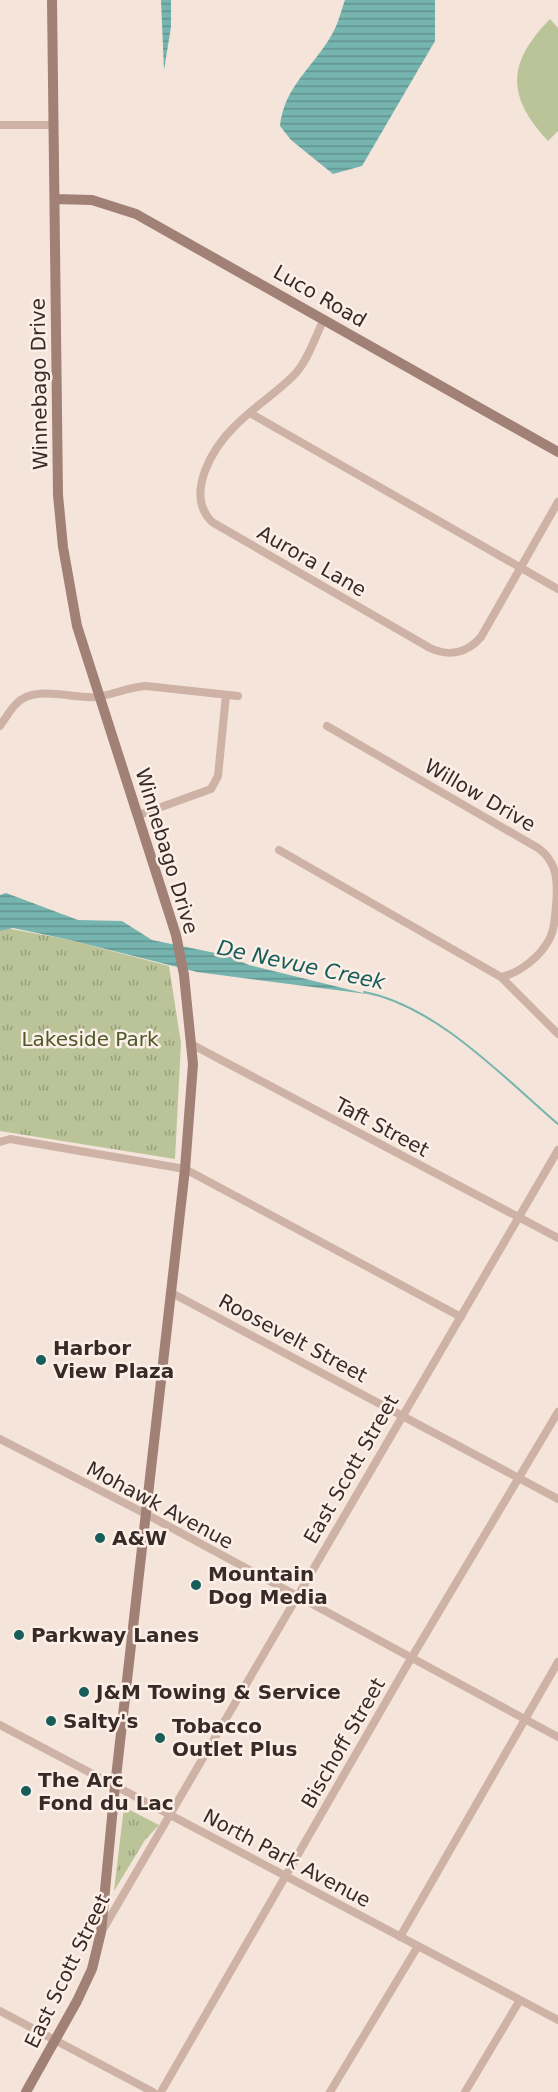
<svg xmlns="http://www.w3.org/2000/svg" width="558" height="2092" viewBox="0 0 558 2092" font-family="'DejaVu Sans',sans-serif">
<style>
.green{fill:#bbc498}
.park{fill:url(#park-tufts)}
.water{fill:url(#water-rules)}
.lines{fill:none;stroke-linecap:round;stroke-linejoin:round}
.stream{stroke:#76b4af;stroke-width:2}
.street{stroke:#cdb2a5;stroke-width:8}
.secondary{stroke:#a18076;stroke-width:10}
.poi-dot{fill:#185d5a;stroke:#fbefe7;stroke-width:2}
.labels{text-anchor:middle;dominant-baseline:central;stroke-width:5;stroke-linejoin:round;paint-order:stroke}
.street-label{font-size:20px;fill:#382a27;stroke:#fbefe7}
.park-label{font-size:20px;fill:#4d5928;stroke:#fbefe7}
.poi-label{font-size:20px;font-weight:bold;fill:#382a27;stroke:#fbefe7;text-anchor:start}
.water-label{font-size:21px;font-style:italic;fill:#185d5a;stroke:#fbefe7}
</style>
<defs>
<pattern id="park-tufts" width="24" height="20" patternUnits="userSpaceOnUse" patternTransform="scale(1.5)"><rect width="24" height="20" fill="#bbc498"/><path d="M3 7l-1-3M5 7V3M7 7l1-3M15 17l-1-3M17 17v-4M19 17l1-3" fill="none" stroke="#999f7c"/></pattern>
<pattern id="water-rules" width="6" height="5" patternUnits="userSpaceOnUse" patternTransform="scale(1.5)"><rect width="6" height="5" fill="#76b4af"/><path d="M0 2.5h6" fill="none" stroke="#62938e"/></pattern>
</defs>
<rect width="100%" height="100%" fill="#f4e4da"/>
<path class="green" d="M 550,19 L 558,28 L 558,131 L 548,141 C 506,96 507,63 550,19 Z"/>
<path class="park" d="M 5,928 L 66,939 L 169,966 L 181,1043 L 175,1159 L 0,1131 L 0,931 Z
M 124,1807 L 159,1825 L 145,1840 L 114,1891 Z"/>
<path class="water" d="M 161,0 L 171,0 L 171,27 L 164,70 Z
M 345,0 L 435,0 L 435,41 L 362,166 L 333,174 L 291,140 L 280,126 C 284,87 313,67 331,36 C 338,25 341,11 345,0 Z
M 6,893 L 78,920 L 122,921 L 152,940 L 225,955 L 249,965 L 367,994 L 197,972 L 66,939 L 13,928 L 0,931 L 0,895 Z"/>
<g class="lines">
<path class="stream" d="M 364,992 C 437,1006 503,1077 558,1124"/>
<path class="street" d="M 0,125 L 52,125
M 324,319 C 315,337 309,358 296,373 C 278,392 255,406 236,425 C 213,447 184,494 212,522 L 430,648 C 449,657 467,653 481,637 L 558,502
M 250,413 L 558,589
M 0,726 C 5,719 10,710 16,704 C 33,684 73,699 96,697 C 113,695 128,687 146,686 L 238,696
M 327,726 L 538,848 C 558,862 558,883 556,906 C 555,916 555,928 550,938 C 541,956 520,973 501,977
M 139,815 L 211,789 L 218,776 L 226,695
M 279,850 L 501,977 L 558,1034
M 191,1044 L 558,1238
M 0,1142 L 10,1139 L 185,1169 L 461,1317
M 170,1292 L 558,1499
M 0,1439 L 146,1514 L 558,1737
M 0,1725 L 558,2020
M 102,1931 L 558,1150
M 400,1937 L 558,1662
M 0,2011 L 153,2092
M 161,2092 L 406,1667 L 558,1412
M 330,2092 L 418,1946
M 465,2092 L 520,2000"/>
<path class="secondary" d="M 55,199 L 92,200 L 136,214 L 558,452
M 26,2092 L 77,2001 L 92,1969 L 101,1932 L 115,1786 L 185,1169 L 193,1064 L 184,975 L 176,935 L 77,626 L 63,547 L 58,495 L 52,0"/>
</g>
<g class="poi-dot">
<circle cx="41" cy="1360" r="6"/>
<circle cx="100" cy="1538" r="6"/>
<circle cx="196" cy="1585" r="6"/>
<circle cx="19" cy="1635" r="6"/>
<circle cx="84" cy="1692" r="6"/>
<circle cx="51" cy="1721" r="6"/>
<circle cx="160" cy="1738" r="6"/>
<circle cx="26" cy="1791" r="6"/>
</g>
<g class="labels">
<g class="street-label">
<text transform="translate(320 296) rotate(30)">Luco Road</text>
<text transform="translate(39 384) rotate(-91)">Winnebago Drive</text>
<text transform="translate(312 561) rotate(30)">Aurora Lane</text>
<text transform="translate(480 795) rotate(30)">Willow Drive</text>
<text transform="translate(167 851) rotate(73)">Winnebago Drive</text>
<text transform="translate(382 1127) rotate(28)">Taft Street</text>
<text transform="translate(293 1338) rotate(28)">Roosevelt Street</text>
<text transform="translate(351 1469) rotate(-60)">East Scott Street</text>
<text transform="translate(160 1505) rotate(28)">Mohawk Avenue</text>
<text transform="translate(343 1743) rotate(-60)">Bischoff Street</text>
<text transform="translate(287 1858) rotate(28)">North Park Avenue</text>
<text transform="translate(67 1971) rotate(-64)">East Scott Street</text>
</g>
<g class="park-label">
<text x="90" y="1039">Lakeside Park</text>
</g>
<g class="poi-label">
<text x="53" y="1348">Harbor<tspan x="53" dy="23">View Plaza</tspan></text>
<text x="112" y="1538">A&amp;W</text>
<text x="208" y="1574">Mountain<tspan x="208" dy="23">Dog Media</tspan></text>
<text x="31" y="1635">Parkway Lanes</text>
<text x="96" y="1692">J&amp;M Towing &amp; Service</text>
<text x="63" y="1721">Salty's</text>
<text x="172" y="1726">Tobacco<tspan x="172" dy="23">Outlet Plus</tspan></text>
<text x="38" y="1780">The Arc<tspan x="38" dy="23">Fond du Lac</tspan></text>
</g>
<g class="water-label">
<text transform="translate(301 965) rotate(12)">De Nevue Creek</text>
</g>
</g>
</svg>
